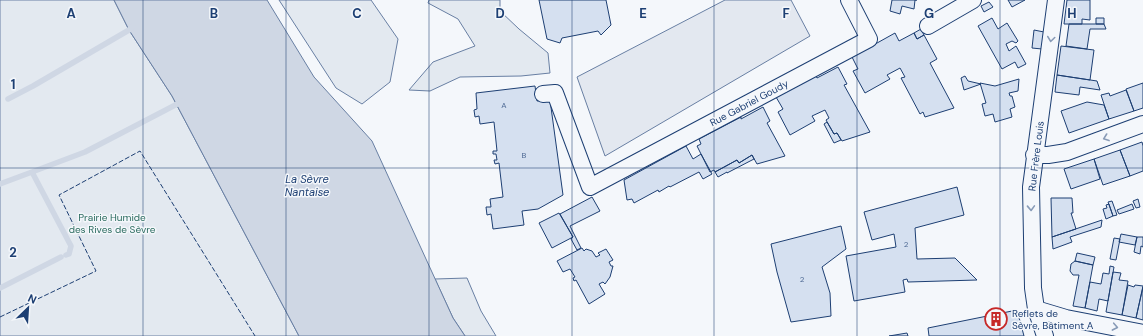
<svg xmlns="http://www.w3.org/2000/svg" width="1143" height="336" viewBox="0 0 1143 336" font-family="'DM Sans',sans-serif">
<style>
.green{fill:#e3e9f0;stroke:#687fa3}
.parking{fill:#e3e8f0;stroke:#687fa3}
.water{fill:#cfd7e4;stroke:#687fa3}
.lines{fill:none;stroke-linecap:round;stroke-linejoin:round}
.stream{stroke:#cfd7e4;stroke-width:5.5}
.building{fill:#d5e0f0;stroke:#1d3f73}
.street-casing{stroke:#1d3f73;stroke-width:18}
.street{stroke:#f4f7fb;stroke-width:16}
.fence{stroke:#1d3f73;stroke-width:1;stroke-dasharray:5 2;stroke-linecap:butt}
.oneway{stroke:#889bb7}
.grid{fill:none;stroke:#1d3f73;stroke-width:1;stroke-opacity:0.55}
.labels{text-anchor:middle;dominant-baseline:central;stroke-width:3;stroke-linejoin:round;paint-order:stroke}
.number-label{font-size:8px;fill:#4b6792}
.street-label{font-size:10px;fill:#1d3f73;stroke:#f4f7fb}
.park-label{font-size:10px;fill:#2c6c60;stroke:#f4f7fb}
.poi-label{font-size:10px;fill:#1d3f73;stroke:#f4f7fb;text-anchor:start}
.water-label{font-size:11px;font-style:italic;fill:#1d3f73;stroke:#f4f7fb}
.grid-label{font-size:13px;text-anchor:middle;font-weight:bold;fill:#1d3f73;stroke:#f4f7fb;stroke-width:3;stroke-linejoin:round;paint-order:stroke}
</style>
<rect width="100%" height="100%" fill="#f4f7fb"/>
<path class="green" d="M 0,0 L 114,0 L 129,30 L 172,96 L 299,336 L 0,336 Z
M 279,0 L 371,0 L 398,39 L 390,82 L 362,104 L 336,88 Z
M 429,0 L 500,0 L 500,11 L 519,29 L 548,53 L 550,73 L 521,76 L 460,77 L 430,91 L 409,90 L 433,62 L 475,46 L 458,19 L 428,3 Z
M 467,278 L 481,311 L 496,336 L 465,336 L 453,318 L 435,279 Z"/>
<path class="parking" d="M 725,0 L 791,0 L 810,36 L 605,156 L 577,77 Z"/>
<path class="water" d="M 114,0 L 267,0 L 314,77 L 372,141 L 453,318 L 465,336 L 299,336 L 172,96 L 129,30 Z"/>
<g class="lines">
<path class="stream" d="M 8,99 L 33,86 L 129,30 L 133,26
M 0,184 L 32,172
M 66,255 L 69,254 L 71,246 L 32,172 L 85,152 L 183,101
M 0,288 L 61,257"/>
</g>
<path class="building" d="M 539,0 L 606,0 L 611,25 L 601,35 L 598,31 L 562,38 L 560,43 L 547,39 Z
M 892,0 L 917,0 L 915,0 L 914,9 L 902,6 L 900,14 L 890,11 Z
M 1008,0 L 1025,0 L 1012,7 Z
M 1067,0 L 1090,0 L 1090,20 L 1082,19 L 1082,24 L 1064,24 Z
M 989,2 L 993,7 L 984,12 L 981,6 Z
M 992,18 L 998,29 L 1007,23 L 1018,41 L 1016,43 L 1012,41 L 1006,44 L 1009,51 L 1016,46 L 1026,64 L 1018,68 L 1015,62 L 1002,69 L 978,26 Z
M 1096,18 L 1104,18 L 1104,24 L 1096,24 Z
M 1069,24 L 1104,24 L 1106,29 L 1090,29 L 1087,49 L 1066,46 Z
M 921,29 L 924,35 L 917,39 L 914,33 Z
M 1034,30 L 1044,32 L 1042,49 L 1032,48 Z
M 895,33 L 899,41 L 914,33 L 917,39 L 924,35 L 937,59 L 930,63 L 954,108 L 925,117 L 923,112 L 920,114 L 901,78 L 905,77 L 900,68 L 887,75 L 890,79 L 865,93 L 853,71 L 858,69 L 852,57 Z
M 1061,46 L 1094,50 L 1090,80 L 1057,75 Z
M 838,67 L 847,84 L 844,85 L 870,132 L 842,141 L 837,133 L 834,134 L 826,120 L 829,118 L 825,110 L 812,116 L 815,121 L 790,135 L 778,112 L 783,109 L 776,97 L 816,76 L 817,78 Z
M 1057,75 L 1097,81 L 1100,90 L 1080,87 L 1079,95 L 1055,92 Z
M 965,76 L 968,81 L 981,84 L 964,90 L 961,78 Z
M 1019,79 L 1018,91 L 1009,93 L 1010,96 L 1012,96 L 1015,107 L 1010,109 L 1012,117 L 995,122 L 993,114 L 985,116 L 982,104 L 986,103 L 980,83 L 995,86 Z
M 1143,83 L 1143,108 L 1134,111 L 1126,89 Z
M 535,86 L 537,101 L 550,100 L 563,195 L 538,209 L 522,211 L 524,225 L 493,229 L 491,214 L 487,215 L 486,207 L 491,207 L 490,199 L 503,197 L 499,163 L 495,164 L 494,160 L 497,160 L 496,154 L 493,154 L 493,151 L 497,151 L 494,122 L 480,124 L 479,116 L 475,117 L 474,110 L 477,109 L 476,93 Z
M 1126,90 L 1134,111 L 1109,119 L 1101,95 L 1109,93 L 1110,96 Z
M 1087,102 L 1104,105 L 1109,119 L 1069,133 L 1061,111 Z
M 763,107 L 770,121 L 767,123 L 785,156 L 757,164 L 752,155 L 739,163 L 737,160 L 715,172 L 714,170 L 710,172 L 697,146 L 701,144 L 699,139 L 741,117 L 741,119 Z
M 827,122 L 834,134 L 837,133 L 841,140 L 834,143 L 824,124 Z
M 1142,142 L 1143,146 L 1143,171 L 1130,176 L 1120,150 Z
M 686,146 L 693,159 L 701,154 L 712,174 L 703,179 L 699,172 L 670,187 L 669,186 L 659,192 L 658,190 L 634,203 L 632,199 L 627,200 L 624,180 Z
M 1120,150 L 1130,176 L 1103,185 L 1094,159 Z
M 752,155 L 754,159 L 727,173 L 727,172 L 718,177 L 715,172 L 737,160 L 739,163 Z
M 1094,159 L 1100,179 L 1071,189 L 1064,169 Z
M 957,187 L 964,215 L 915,228 L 917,259 L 955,258 L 977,280 L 908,282 L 907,279 L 903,280 L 905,292 L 854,301 L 846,256 L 896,247 L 894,234 L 872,240 L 864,212 Z
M 592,197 L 600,211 L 570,226 L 581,248 L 577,250 L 571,239 L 573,237 L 560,214 Z
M 1051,198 L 1072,198 L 1073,213 L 1071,213 L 1076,229 L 1052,237 Z
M 1138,199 L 1140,207 L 1136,208 L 1133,201 Z
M 1112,201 L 1117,215 L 1113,216 L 1108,202 Z
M 1109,204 L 1113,216 L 1106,219 L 1103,209 L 1107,208 L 1106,205 Z
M 1132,204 L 1134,209 L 1119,214 L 1117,210 Z
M 559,213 L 573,237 L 552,248 L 539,223 Z
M 1102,220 L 1101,227 L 1070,237 L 1072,242 L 1053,249 L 1052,237 Z
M 841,226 L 846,249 L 822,267 L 830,293 L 831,316 L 791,322 L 777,272 L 771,244 Z
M 1121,234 L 1137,237 L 1135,245 L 1119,242 Z
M 1137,237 L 1143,237 L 1143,247 L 1141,246 L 1140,254 L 1134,252 Z
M 1114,238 L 1120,239 L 1116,260 L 1110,259 Z
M 582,248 L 584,251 L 586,249 L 592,251 L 596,257 L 600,255 L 598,253 L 606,249 L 613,260 L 609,262 L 611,266 L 613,266 L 610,277 L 605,284 L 603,282 L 599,284 L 605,294 L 589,304 L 576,280 L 574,281 L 573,278 L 575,277 L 570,269 L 563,272 L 557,261 Z
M 1077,253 L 1095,257 L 1093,265 L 1075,261 Z
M 1075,261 L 1093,265 L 1085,308 L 1073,306 L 1079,275 L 1073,275 L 1070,271 L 1071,264 Z
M 1110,266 L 1114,267 L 1108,301 L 1099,299 L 1097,311 L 1085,308 L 1090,282 L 1101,284 L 1103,273 L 1109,274 Z
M 1113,272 L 1121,273 L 1119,280 L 1128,281 L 1122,315 L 1106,312 Z
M 1128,285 L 1134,287 L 1135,285 L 1143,286 L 1136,318 L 1122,315 Z
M 1143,287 L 1143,320 L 1136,318 Z
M 1017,310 L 1024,336 L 929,336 L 928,328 Z
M 907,333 L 908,336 L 889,336 Z"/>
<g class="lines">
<g class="street-casing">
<path id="street" d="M 928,26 L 973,0
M 543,94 L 555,93 L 590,187 L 869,39 L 849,0
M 1034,155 L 1048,155 L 1067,152 L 1143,124
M 1036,309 L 1066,318 L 1143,333
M 1045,336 L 1036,309 L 1033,288 L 1031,187 L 1056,0"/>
</g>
<use href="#street" class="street"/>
<path class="fence" d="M 0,317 L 96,271 L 59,195 L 140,151 L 255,336"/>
</g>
<defs><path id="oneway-chevron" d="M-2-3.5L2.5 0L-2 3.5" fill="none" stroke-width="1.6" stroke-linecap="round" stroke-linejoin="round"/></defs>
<g class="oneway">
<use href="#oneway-chevron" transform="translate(1051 39) rotate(98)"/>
<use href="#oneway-chevron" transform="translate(1106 138) rotate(160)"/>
<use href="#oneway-chevron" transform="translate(1031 208) rotate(88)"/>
<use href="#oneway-chevron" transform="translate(1115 327) rotate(11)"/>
</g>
<path class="grid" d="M 143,0 L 143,336M 286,0 L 286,336M 429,0 L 429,336M 572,0 L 572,336M 714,0 L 714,336M 857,0 L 857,336M 1000,0 L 1000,336M 0,168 L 1143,168"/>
<defs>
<g id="building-ring" transform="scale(1.15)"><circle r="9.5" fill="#f4f7fb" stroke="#c62828" stroke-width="1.5"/><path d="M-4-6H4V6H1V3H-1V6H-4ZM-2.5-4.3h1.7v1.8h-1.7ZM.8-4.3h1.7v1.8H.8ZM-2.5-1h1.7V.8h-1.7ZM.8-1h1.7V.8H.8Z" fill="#c62828"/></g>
</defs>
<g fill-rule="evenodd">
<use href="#building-ring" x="996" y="319"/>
</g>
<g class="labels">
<g class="number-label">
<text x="504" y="105">A</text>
<text x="524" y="155">B</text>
<text x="906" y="244">2</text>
<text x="802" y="279">2</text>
</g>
<g class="street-label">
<text transform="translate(749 103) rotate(-28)">Rue Gabriel Goudy</text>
<text transform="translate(1036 156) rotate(-83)">Rue Frère Louis</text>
</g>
<g class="park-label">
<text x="112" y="217">Prairie Humide<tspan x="112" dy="12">des Rives de Sèvre</tspan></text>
</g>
<g class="poi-label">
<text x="1012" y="313">Reflets de<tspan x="1012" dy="12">Sèvre, Bâtiment A</tspan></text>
</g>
<g class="water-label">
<text x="307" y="179">La Sèvre<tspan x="307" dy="13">Nantaise</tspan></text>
</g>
</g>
<g class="grid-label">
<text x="71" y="18">A</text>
<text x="214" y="18">B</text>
<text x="357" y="18">C</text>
<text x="500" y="18">D</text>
<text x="643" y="18">E</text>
<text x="786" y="18">F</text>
<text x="929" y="18">G</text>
<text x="1072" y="18">H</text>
<text x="13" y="89">1</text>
<text x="13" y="257">2</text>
</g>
<g transform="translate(28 308) rotate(25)" stroke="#f4f7fb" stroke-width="3" paint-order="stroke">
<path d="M0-3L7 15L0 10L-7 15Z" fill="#1d3f73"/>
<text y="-6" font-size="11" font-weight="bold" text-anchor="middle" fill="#1d3f73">N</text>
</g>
</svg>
